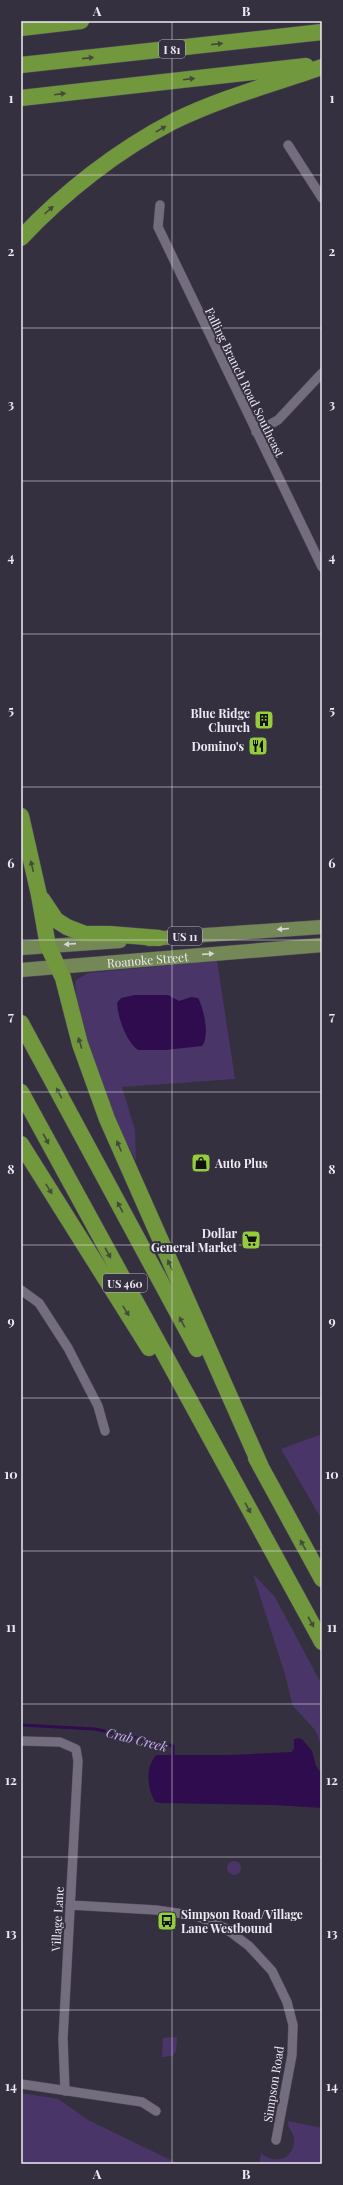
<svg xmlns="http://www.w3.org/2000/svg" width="343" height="2185" viewBox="0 0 343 2185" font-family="'Playfair Display',serif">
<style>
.green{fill:#4a3568}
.water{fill:#2e0c4e}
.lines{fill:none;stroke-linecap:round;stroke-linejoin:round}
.stream{stroke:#2e0c4e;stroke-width:3}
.street-casing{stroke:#534e5c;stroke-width:10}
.primary-casing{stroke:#534e5c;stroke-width:15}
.highway-casing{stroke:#534e5c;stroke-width:17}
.street{stroke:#746d7f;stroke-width:9}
.primary{stroke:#738757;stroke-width:14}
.highway{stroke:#72983d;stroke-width:16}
.oneway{fill:#444a3e}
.oneway2{fill:#d5d6d5}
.grid{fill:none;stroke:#eeeaf4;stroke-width:1;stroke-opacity:0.55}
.labels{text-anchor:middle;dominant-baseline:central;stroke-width:4;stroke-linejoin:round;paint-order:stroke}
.shield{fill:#35303f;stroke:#b6b2be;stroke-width:1}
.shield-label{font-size:11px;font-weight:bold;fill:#eeeaf4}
.street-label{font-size:12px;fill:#eeeaf4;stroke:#35303f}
.poi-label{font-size:12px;font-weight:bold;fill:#eeeaf4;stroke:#35303f;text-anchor:end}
.water-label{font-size:13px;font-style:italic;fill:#ccaefd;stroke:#35303f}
.neatline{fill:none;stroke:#eeeaf4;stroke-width:1.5}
.grid-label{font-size:13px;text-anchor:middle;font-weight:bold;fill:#eeeaf4}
</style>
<rect width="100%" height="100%" fill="#35303f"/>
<path class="green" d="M 217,961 L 235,1079 L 122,1087 L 135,1130 L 136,1161 C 129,1146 121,1133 115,1119 C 106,1097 70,998 76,980 L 88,973 Z
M 322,1434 L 322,1520 L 281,1449 Z
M 253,1574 L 275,1597 L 322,1685 L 322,1746 L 315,1730 L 293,1706 L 284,1671 Z
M227 1868a7 7 0 1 1 14 0a7 7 0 1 1-14 0Z
M 177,2037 L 176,2051 L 173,2056 L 162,2057 L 163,2038 Z
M 21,2093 L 58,2099 L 88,2120 L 179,2164 L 21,2164 Z
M 288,2121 L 322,2128 L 322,2164 L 259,2164 L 261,2153 C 274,2165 295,2160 294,2139 C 294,2132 287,2128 288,2121 Z"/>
<path class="water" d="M 135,995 L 168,995 L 179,1001 L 191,997 L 198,998 C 204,1009 210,1036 202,1046 L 165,1050 L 138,1050 C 126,1041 118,1018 117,1003 L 121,998 Z
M 299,1738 L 303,1740 L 312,1751 L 316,1766 L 322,1774 L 322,1808 L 274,1805 L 161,1803 L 155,1802 C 147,1787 145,1769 156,1755 L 228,1755 L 292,1752 L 294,1748 L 294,1739 Z"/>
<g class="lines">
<path class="stream" d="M 21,1725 L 95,1729 L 173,1746 L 173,1757"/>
<g class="street-casing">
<path id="street" d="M 288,145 L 322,198
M 160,205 L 158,227 L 322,567
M 256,432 L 278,420 L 322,373
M 21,1290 L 39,1303 L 68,1348 L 98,1406 L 105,1431
M 21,1741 L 60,1742 L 76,1749 L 78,1761 L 63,2039 L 65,2091
M 70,1905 L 156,1910 L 197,1916 L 225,1928 L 249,1946 L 272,1971 L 287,2002 L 293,2025 L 292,2055 L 276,2140
M 21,2084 L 142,2102 L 156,2111"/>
</g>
<g class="primary-casing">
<g id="primary">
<path d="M 149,939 L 322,927"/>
<path d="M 21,948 L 120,941"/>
<path id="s1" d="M 21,970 L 322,945"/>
</g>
</g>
<g class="highway-casing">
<path id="highway" d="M 21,28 L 81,21
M 21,65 L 322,32
M 21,98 L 306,66
M 21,238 C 64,192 118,150 174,121 C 221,98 273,84 322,67
M 21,816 L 39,895 L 48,946 L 63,978 L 80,1044 L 107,1119 L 261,1467
M 42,899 L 56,920 L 67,927 L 85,934 L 109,934 L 159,938
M 21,1023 L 197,1349
M 21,1092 L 322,1642
M 21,1144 L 149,1348
M 256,1458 L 322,1579"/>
</g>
<use href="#street" class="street"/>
<use href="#primary" class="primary"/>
<use href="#highway" class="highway"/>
</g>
<defs><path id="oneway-solid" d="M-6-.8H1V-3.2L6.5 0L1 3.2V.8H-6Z"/></defs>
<g class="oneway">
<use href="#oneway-solid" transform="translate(217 44) rotate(-6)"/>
<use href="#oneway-solid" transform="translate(88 58) rotate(-6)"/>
<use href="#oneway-solid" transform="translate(189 79) rotate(-7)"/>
<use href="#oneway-solid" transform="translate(60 94) rotate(-7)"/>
<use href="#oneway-solid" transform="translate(161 129) rotate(-30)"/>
<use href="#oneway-solid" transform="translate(49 210) rotate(-42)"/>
<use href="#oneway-solid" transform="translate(32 866) rotate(-103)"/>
<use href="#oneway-solid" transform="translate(80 1043) rotate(-107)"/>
<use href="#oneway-solid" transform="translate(59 1093) rotate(-118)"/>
<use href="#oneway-solid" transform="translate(46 1139) rotate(61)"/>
<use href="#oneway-solid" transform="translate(119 1146) rotate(-113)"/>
<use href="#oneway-solid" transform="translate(49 1189) rotate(58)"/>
<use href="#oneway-solid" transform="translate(120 1207) rotate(-118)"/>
<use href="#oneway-solid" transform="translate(108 1253) rotate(61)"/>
<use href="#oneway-solid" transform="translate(170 1265) rotate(-113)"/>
<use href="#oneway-solid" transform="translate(126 1311) rotate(58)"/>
<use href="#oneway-solid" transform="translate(182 1322) rotate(-118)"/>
<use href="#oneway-solid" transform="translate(248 1508) rotate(61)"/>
<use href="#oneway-solid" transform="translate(303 1545) rotate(-119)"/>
<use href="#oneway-solid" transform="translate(311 1622) rotate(61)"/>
</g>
<g class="oneway2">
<use href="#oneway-solid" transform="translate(283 929) rotate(175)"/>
<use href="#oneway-solid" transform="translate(70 944) rotate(176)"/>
<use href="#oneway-solid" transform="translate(208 954) rotate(-4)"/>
</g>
<path class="grid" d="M 172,21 L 172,2164M 21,175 L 322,175M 21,328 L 322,328M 21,481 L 322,481M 21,634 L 322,634M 21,787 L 322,787M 21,940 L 322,940M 21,1092 L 322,1092M 21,1245 L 322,1245M 21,1398 L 322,1398M 21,1551 L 322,1551M 21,1704 L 322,1704M 21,1857 L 322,1857M 21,2010 L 322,2010"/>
<defs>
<g id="building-square" transform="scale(1)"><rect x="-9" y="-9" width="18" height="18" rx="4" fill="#94cc3c" stroke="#35303f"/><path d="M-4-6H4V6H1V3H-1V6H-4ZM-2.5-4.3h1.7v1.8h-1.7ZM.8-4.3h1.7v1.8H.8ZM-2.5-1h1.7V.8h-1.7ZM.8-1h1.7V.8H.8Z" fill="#111"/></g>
<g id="restaurant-square" transform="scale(1)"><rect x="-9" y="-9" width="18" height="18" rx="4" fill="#94cc3c" stroke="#35303f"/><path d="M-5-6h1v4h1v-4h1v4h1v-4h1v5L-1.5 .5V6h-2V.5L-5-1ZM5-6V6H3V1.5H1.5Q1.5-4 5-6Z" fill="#111"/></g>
<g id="shop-square" transform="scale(1)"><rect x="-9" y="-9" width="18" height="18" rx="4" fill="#94cc3c" stroke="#35303f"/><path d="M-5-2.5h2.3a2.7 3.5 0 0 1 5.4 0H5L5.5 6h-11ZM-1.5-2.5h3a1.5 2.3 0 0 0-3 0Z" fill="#111"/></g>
<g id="supermarket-square" transform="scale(1)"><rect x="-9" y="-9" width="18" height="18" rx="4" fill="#94cc3c" stroke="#35303f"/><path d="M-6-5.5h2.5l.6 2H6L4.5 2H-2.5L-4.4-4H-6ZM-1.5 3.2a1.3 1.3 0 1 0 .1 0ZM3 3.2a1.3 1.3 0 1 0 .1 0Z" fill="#111"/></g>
<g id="bus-square" transform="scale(1)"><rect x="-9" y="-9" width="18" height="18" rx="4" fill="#94cc3c" stroke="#35303f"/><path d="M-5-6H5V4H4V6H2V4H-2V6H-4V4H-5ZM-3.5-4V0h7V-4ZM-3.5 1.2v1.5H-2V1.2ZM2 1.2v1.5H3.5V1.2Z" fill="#111"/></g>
</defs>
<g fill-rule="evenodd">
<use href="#building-square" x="264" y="720"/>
<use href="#restaurant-square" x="258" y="746"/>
<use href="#shop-square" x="201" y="1163"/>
<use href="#supermarket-square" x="251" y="1240"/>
<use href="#bus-square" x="167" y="1921"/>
</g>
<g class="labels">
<g class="shield">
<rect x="159" y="40" width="26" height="18" rx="3"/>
<rect x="168" y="927" width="34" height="18" rx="3"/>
<rect x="103" y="1274" width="44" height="18" rx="3"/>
</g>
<g class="shield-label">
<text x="172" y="49">I 81</text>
<text x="185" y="936">US 11</text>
<text x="125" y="1283">US 460</text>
</g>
<g class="street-label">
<text transform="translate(245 382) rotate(64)">Falling Branch Road Southeast</text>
<text stroke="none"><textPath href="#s1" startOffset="127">Roanoke Street</textPath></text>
<text transform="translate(57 1919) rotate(-87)">Village Lane</text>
<text transform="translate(273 2084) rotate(-81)">Simpson Road</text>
</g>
<g class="poi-label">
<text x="250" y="713">Blue Ridge<tspan x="250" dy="14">Church</tspan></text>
<text x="244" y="746">Domino's</text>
<text x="215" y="1163" text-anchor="start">Auto Plus</text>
<text x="237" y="1233">Dollar<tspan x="237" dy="14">General Market</tspan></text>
<text x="181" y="1914" text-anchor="start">Simpson Road/Village<tspan x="181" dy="14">Lane Westbound</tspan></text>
</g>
<g class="water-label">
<text transform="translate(137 1739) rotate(14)">Crab Creek</text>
</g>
</g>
<rect width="343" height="2185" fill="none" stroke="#35303f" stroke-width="44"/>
<rect x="22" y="22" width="299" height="2141" class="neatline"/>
<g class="grid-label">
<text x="97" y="16">A</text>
<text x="246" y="16">B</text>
<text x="11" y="103">1</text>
<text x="332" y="103">1</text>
<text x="11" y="256">2</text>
<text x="332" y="256">2</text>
<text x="11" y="409">3</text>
<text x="332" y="409">3</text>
<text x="11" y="562">4</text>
<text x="332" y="562">4</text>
<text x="11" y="715">5</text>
<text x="332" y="715">5</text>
<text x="11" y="868">6</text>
<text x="332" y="868">6</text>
<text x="11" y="1021">7</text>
<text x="332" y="1021">7</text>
<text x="11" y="1174">8</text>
<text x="332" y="1174">8</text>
<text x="11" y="1326">9</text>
<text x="332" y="1326">9</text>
<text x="11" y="1479">10</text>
<text x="332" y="1479">10</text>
<text x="11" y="1632">11</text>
<text x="332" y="1632">11</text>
<text x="11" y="1785">12</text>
<text x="332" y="1785">12</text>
<text x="11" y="1938">13</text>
<text x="332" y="1938">13</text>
<text x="11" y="2091">14</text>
<text x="332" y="2091">14</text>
<text x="97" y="2179">A</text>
<text x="246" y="2179">B</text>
</g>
</svg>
